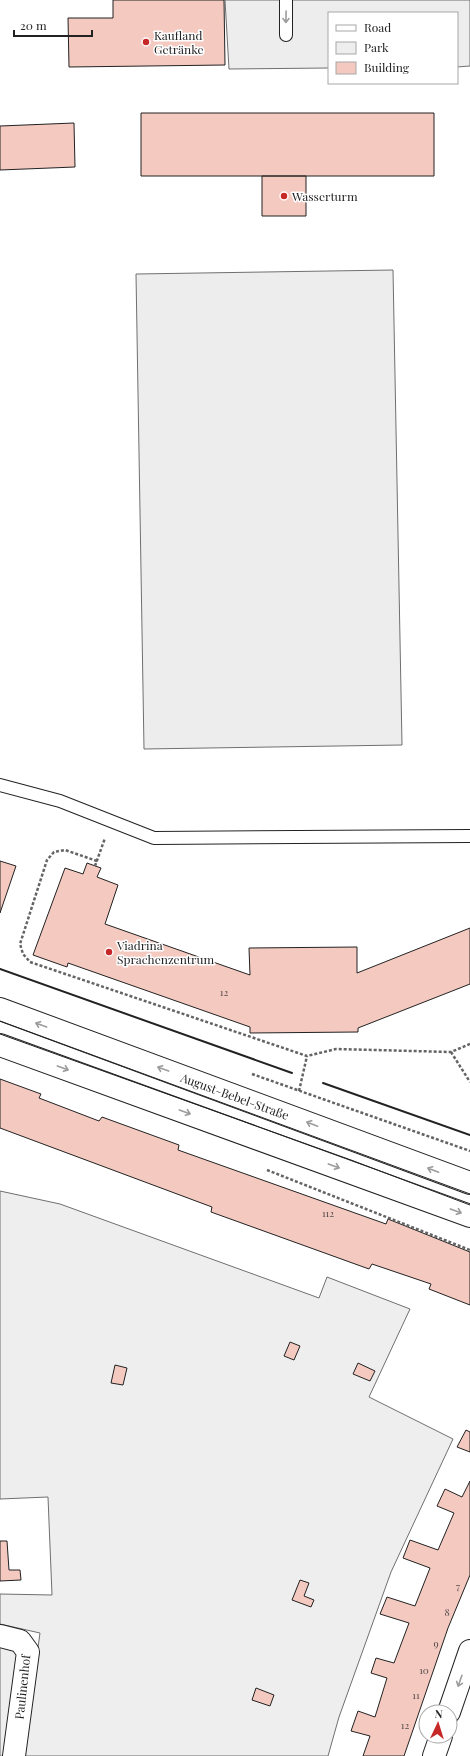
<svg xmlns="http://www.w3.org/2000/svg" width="470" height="1756" viewBox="0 0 470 1756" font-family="'Playfair Display',serif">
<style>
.green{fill:#eee;stroke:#6f6f6f}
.parking{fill:#ededed;stroke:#6f6f6f}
.building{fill:#f3c9c0;stroke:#222}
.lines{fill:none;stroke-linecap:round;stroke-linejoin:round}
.lane-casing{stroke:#222;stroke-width:14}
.street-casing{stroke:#222;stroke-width:24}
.secondary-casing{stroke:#222;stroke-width:24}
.path{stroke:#646464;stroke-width:2.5;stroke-dasharray:3 2;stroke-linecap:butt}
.lane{stroke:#fff;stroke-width:12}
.street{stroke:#fff;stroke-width:22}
.secondary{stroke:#fff;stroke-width:22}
.tram{stroke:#222;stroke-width:1}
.wall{stroke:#222;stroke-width:2}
.oneway{stroke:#9c9c9c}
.poi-dot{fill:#c62828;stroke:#fff;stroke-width:1.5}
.labels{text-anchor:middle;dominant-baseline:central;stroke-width:3;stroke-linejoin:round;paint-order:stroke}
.number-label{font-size:10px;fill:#564c4a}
.poi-label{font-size:12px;fill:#222;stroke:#fff;text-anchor:start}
.street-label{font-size:12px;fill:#222;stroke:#fff}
</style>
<rect width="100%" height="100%" fill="#fff"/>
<path class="green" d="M 0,1191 L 60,1204 L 319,1298 L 327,1277 L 410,1309 L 369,1397 L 453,1439 L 391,1572 L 339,1717 L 328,1756 L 23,1756 L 40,1633 L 0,1624 L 0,1594 L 52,1595 L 48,1497 L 0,1499 Z
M 0,1642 L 22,1656 L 7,1756 L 0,1756 Z"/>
<path class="parking" d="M 225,0 L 470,0 L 470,66 L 457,67 L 457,13 L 329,13 L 329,68 L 229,69 Z
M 393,270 L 402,745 L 144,749 L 136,274 Z"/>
<path class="building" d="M 113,0 L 224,0 L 225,65 L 69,67 L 68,18 L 113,18 Z
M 141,113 L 434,113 L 434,176 L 141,176 Z
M 74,123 L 75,167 L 0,170 L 0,126 Z
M 262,176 L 306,176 L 306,216 L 262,216 Z
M 0,861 L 16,866 L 0,913 Z
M 87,863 L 101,868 L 97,877 L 118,885 L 105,924 L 250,975 L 249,948 L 357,947 L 357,973 L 470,928 L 470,984 L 358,1028 L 358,1032 L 250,1033 L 250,1027 L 68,963 L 67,967 L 33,955 L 65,868 L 83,874 Z
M 0,1079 L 41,1094 L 39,1098 L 99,1121 L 102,1117 L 179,1145 L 178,1150 L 386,1224 L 388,1219 L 470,1252 L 470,1305 L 429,1289 L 431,1284 L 372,1264 L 369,1269 L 211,1212 L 212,1207 L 0,1128 Z
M 290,1342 L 300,1346 L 294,1360 L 284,1356 Z
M 358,1363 L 375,1371 L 370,1381 L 353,1374 Z
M 115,1365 L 127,1368 L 123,1385 L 111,1383 Z
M 466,1430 L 470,1432 L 470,1452 L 457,1447 Z
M 470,1481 L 470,1575 L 448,1628 L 404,1756 L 363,1756 L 370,1736 L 351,1731 L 358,1711 L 375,1717 L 387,1678 L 371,1673 L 376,1658 L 394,1663 L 409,1623 L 380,1614 L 387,1597 L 415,1606 L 430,1568 L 403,1558 L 410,1540 L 438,1550 L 454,1513 L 437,1506 L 445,1489 L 462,1497 Z
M 0,1541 L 7,1541 L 9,1570 L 20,1570 L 21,1580 L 0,1581 Z
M 300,1580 L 309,1583 L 304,1596 L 314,1600 L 311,1607 L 292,1600 Z
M 256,1688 L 274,1695 L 270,1706 L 252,1700 Z"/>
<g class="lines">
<g class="lane-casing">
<path id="lane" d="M 286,35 L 286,0
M 0,785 L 60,801 L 154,838 L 470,836"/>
</g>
<g class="street-casing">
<path id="street" d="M 0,1636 L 20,1641 L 28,1652 L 14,1756
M 449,1712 L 470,1651
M 434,1756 L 441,1736"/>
</g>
<g class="secondary-casing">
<path id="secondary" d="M 0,1009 L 470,1183
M 0,1045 L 470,1216"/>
</g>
<path class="path" d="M 97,861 L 65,850 L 54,852 L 47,860 L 20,944 L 23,954 L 30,962 L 307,1056 L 336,1049 L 451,1052 L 470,1044
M 95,866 L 105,838
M 451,1052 L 470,1082
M 252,1074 L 470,1151
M 299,1091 L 307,1056
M 267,1170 L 470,1250"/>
<use href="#lane" class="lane"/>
<use href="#street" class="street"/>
<use href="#secondary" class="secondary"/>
<path class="tram" d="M 0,1021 L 470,1194
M 0,1034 L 351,1160 L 470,1205"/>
<path class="wall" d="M 0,969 L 292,1073
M 323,1083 L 470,1135"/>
</g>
<defs><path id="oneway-shaft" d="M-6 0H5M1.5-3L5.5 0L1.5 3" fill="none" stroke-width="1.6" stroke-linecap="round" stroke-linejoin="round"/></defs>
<g class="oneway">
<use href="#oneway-shaft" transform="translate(286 17) rotate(91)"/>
<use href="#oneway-shaft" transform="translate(41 1025) rotate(-160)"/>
<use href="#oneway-shaft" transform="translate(63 1068) rotate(20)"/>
<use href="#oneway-shaft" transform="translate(163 1069) rotate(-160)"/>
<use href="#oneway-shaft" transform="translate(185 1112) rotate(20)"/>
<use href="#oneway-shaft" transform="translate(312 1124) rotate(-159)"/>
<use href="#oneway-shaft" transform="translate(334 1166) rotate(20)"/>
<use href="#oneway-shaft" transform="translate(433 1170) rotate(-159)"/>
<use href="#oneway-shaft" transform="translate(456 1211) rotate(20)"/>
<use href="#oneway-shaft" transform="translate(460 1681) rotate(109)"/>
</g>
<g class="poi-dot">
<circle cx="146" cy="42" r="4"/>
<circle cx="284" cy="196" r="4"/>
<circle cx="109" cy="952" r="4"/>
</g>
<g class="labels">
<g class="number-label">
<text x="224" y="992">12</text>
<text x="328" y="1213">112</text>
<text x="458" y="1586">7</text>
<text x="447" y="1612">8</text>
<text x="436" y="1643">9</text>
<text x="424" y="1670">10</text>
<text x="416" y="1695">11</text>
<text x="405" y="1725">12</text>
</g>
<g class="poi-label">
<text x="154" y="35">Kaufland<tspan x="154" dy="14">Getränke</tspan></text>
<text x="292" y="196">Wasserturm</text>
<text x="117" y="945">Viadrina<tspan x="117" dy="14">Sprachenzentrum</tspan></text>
</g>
<g class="street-label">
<text transform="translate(235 1096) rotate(20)">August-Bebel-Straße</text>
<text transform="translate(22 1687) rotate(-84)">Paulinenhof</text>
</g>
</g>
<rect x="328" y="12" width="130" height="72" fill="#ffffff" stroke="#a7a7a7"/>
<rect x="336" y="25" width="20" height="6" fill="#ffffff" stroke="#a7a7a7"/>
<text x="364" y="32" font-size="12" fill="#222222">Road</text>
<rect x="336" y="42" width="20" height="12" fill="#eeeeee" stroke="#a7a7a7"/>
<text x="364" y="52" font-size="12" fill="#222222">Park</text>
<rect x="336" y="62" width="20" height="12" fill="#f3c9c0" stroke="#a7a7a7"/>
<text x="364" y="72" font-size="12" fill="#222222">Building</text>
<g transform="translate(438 1724) rotate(4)"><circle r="19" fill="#ffffff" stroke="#a7a7a7"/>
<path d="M0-3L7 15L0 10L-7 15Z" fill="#c62828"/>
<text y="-6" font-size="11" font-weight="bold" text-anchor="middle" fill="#222222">N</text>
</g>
<path d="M14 30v6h78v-6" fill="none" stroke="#222222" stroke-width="2"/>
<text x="20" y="30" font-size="12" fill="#222222" stroke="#ffffff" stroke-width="3" paint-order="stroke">20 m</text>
</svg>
